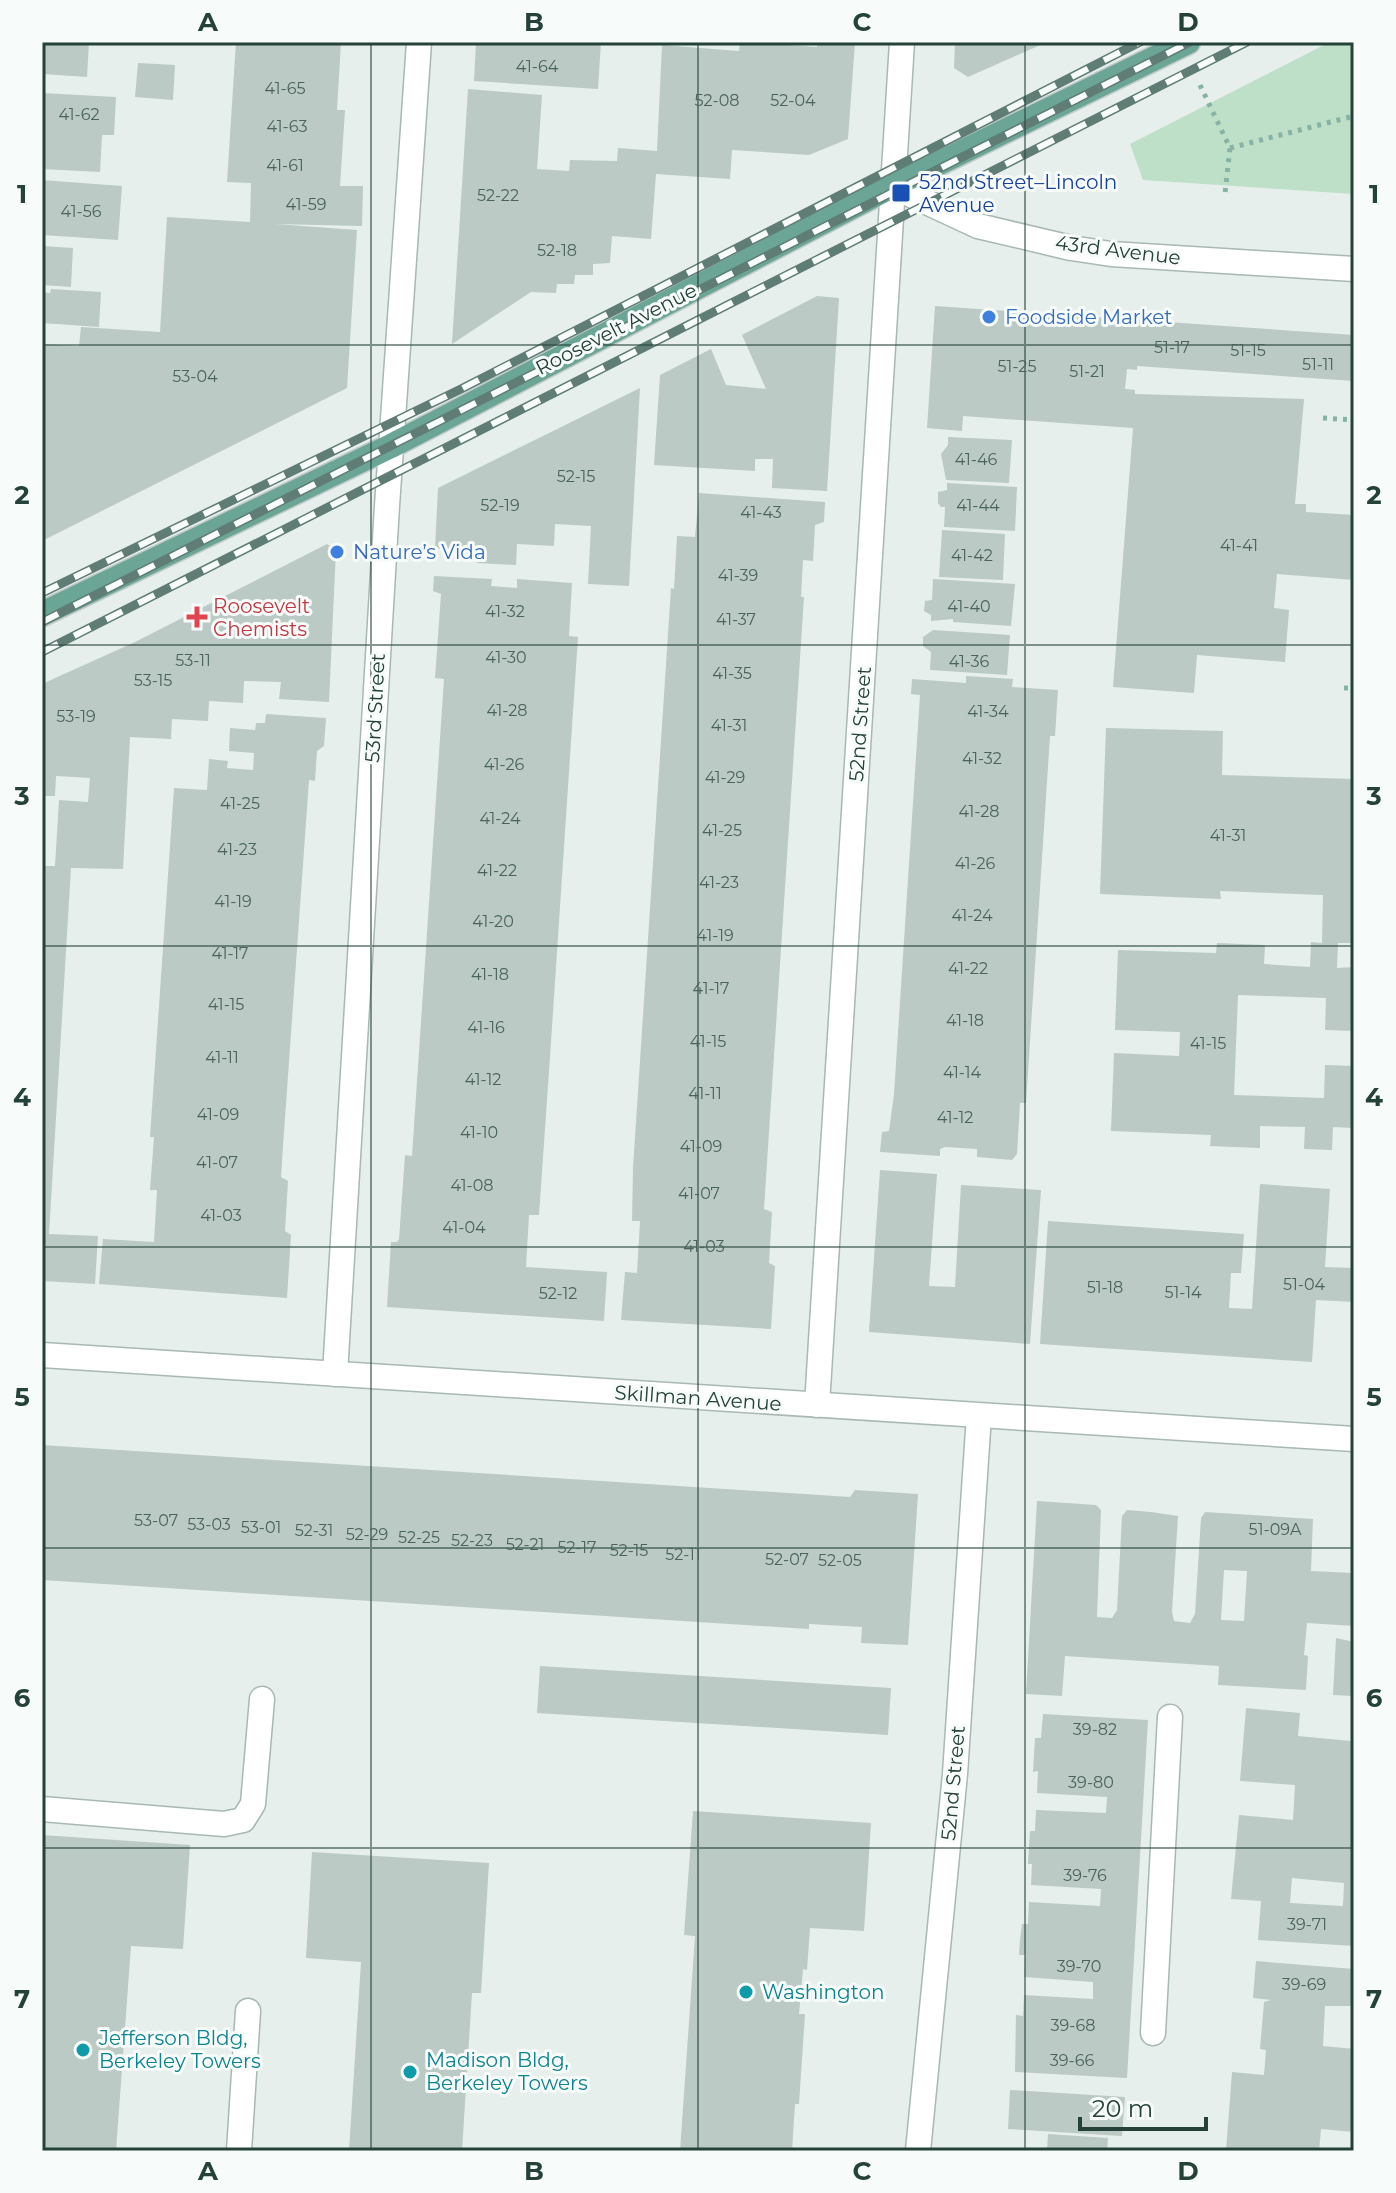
<svg xmlns="http://www.w3.org/2000/svg" width="1396" height="2193" viewBox="0 0 1396 2193" font-family="Montserrat,sans-serif">
<style>
.green{fill:#bfe0c8}
.building{fill:#bbcac4;fill-rule:evenodd}
.lines{fill:none;stroke-linecap:round;stroke-linejoin:round}
.minor-casing{stroke:#a8b8b2;stroke-width:27}
.major-casing{stroke:#c2cac8;stroke-width:27}
.path{stroke:#86b3a5;stroke-width:5;stroke-dasharray:4 6;stroke-linecap:butt}
.minor{stroke:#fff;stroke-width:24}
.major{stroke:#6aa596;stroke-width:24}
.rail-casing{stroke:#5f7d75;stroke-width:9}
.rail{stroke:#f7fbf9;stroke-width:6;stroke-dasharray:18;stroke-linecap:butt}
.grid{fill:none;stroke:#24423a;stroke-width:2;stroke-opacity:0.55}
.transit-dot{fill:#1a4fb4;stroke:#f7fbf9;stroke-width:3}
.shop-dot{fill:#3f7fe0;stroke:#f7fbf9;stroke-width:3}
.health-dot{fill:#e0444e;stroke:#f7fbf9;stroke-width:3}
.culture-dot{fill:#0f9aa8;stroke:#f7fbf9;stroke-width:3}
.labels{text-anchor:middle;dominant-baseline:central;stroke-width:6;stroke-linejoin:round;paint-order:stroke}
.number-label{font-size:16px;fill:#4a645c}
.transit-label{font-size:20px;fill:#164399;stroke:#f7fbf9;text-anchor:start}
.street-label{font-size:20px;fill:#24423a;stroke:#f7fbf9}
.shop-label{font-size:20px;fill:#366cbe;stroke:#f7fbf9;text-anchor:start}
.health-label{font-size:20px;fill:#be3a42;stroke:#f7fbf9;text-anchor:start}
.culture-label{font-size:20px;fill:#0d838f;stroke:#f7fbf9;text-anchor:start}
.neatline{fill:none;stroke:#24423a;stroke-width:3}
.grid-label{font-size:26px;text-anchor:middle;font-weight:bold;fill:#24423a}
</style>
<rect width="100%" height="100%" fill="#e6efeb"/>
<path class="green" d="M 1330,42 L 1354,42 L 1354,194 L 1143,180 L 1130,144 Z"/>
<path class="building" d="M 42,42 L 89,42 L 87,77 L 42,74 Z
M 236,42 L 341,42 L 337,110 L 345,110 L 340,186 L 363,186 L 362,226 L 275,224 L 357,230 L 347,388 L 42,541 L 42,344 L 79,346 L 81,327 L 160,332 L 167,217 L 250,222 L 251,183 L 227,182 Z
M 488,42 L 601,42 L 598,89 L 474,81 L 476,43 Z
M 740,42 L 817,47 L 817,42 L 855,42 L 848,139 L 809,155 L 732,150 L 730,179 L 656,174 L 651,239 L 612,236 L 610,263 L 593,264 L 593,275 L 575,275 L 574,284 L 557,284 L 556,293 L 531,292 L 452,344 L 468,89 L 542,95 L 537,169 L 569,171 L 570,160 L 617,161 L 618,148 L 657,151 L 662,45 L 739,51 Z
M 955,42 L 1047,42 L 968,77 L 954,68 Z
M 138,63 L 175,65 L 173,100 L 135,97 Z
M 42,93 L 116,97 L 114,135 L 102,135 L 100,172 L 42,169 Z
M 42,180 L 122,186 L 118,240 L 42,235 Z
M 42,246 L 73,248 L 71,287 L 42,285 Z
M 51,289 L 101,292 L 99,327 L 42,323 L 42,292 L 50,293 Z
M 817,296 L 839,298 L 827,491 L 772,488 L 773,459 L 755,459 L 755,471 L 654,465 L 660,375 L 711,349 L 726,385 L 766,389 L 742,335 Z
M 935,306 L 1354,335 L 1354,381 L 1137,366 L 1137,370 L 1127,369 L 1125,389 L 1135,390 L 1135,394 L 1304,399 L 1295,504 L 1306,504 L 1306,512 L 1354,515 L 1354,580 L 1277,574 L 1274,608 L 1289,610 L 1285,662 L 1197,655 L 1194,693 L 1113,687 L 1133,428 L 963,416 L 962,431 L 927,428 Z
M 640,388 L 629,586 L 588,584 L 591,526 L 555,524 L 554,546 L 517,544 L 516,565 L 477,563 L 477,552 L 435,548 L 438,488 Z
M 948,437 L 1012,440 L 1009,483 L 946,480 L 941,454 L 948,445 Z
M 947,483 L 1017,487 L 1015,531 L 944,527 L 945,507 L 941,507 L 938,503 L 938,492 L 947,490 Z
M 699,493 L 825,502 L 824,522 L 815,525 L 813,561 L 803,560 L 801,597 L 804,597 L 764,1209 L 772,1212 L 769,1263 L 775,1266 L 771,1329 L 621,1320 L 625,1272 L 637,1273 L 640,1221 L 632,1221 L 633,1168 L 671,588 L 674,589 L 677,536 L 695,537 Z
M 942,530 L 1005,534 L 1003,580 L 939,577 Z
M 327,544 L 336,550 L 329,702 L 279,699 L 281,682 L 244,681 L 243,703 L 209,701 L 208,721 L 172,719 L 171,739 L 130,737 L 123,869 L 71,868 L 49,1234 L 98,1236 L 95,1284 L 42,1281 L 42,866 L 55,866 L 59,800 L 88,802 L 90,778 L 56,776 L 55,796 L 42,796 L 42,684 L 135,642 Z
M 434,576 L 492,579 L 491,586 L 517,588 L 517,579 L 572,583 L 569,636 L 578,637 L 550,1057 L 539,1215 L 529,1215 L 526,1267 L 607,1272 L 604,1321 L 387,1307 L 391,1242 L 397,1242 L 399,1239 L 405,1155 L 412,1156 L 444,679 L 435,678 L 441,594 L 433,591 Z
M 933,579 L 1015,584 L 1011,626 L 953,622 L 953,619 L 931,621 L 931,615 L 924,611 L 925,601 L 932,600 Z
M 933,630 L 1010,635 L 1007,675 L 930,670 L 931,652 L 923,646 L 923,637 Z
M 966,676 L 1013,679 L 1012,687 L 1058,690 L 1055,736 L 1050,736 L 1026,1103 L 1020,1103 L 1017,1154 L 1012,1160 L 977,1157 L 977,1149 L 945,1147 L 940,1149 L 940,1156 L 880,1152 L 882,1132 L 889,1131 L 894,1094 L 920,695 L 911,694 L 912,679 L 966,683 Z
M 266,714 L 326,718 L 324,746 L 317,751 L 315,781 L 309,780 L 283,1146 L 281,1177 L 288,1181 L 285,1231 L 291,1235 L 287,1298 L 99,1284 L 103,1239 L 154,1242 L 157,1190 L 150,1190 L 154,1137 L 150,1137 L 174,788 L 207,790 L 209,759 L 228,761 L 227,768 L 253,770 L 254,753 L 229,751 L 230,728 L 255,730 L 256,723 L 265,723 Z
M 1106,728 L 1223,731 L 1222,775 L 1354,779 L 1354,943 L 1338,943 L 1337,968 L 1354,967 L 1354,1031 L 1325,1030 L 1326,998 L 1238,995 L 1234,1095 L 1324,1098 L 1325,1065 L 1354,1066 L 1354,1128 L 1333,1127 L 1332,1150 L 1304,1149 L 1305,1127 L 1260,1126 L 1260,1148 L 1210,1146 L 1211,1135 L 1111,1131 L 1114,1053 L 1179,1056 L 1180,1032 L 1115,1030 L 1118,950 L 1216,953 L 1217,943 L 1265,945 L 1264,964 L 1310,967 L 1311,942 L 1322,943 L 1323,895 L 1220,891 L 1221,899 L 1100,894 Z
M 880,1170 L 937,1174 L 929,1286 L 955,1287 L 961,1185 L 1041,1190 L 1030,1344 L 869,1332 Z
M 1260,1184 L 1330,1189 L 1325,1267 L 1354,1268 L 1354,1302 L 1316,1300 L 1312,1362 L 1040,1344 L 1048,1221 L 1244,1234 L 1241,1273 L 1231,1273 L 1229,1308 L 1252,1309 Z
M 42,1445 L 850,1497 L 855,1490 L 918,1494 L 908,1645 L 861,1643 L 862,1627 L 809,1624 L 809,1629 L 42,1580 Z
M 1037,1501 L 1096,1505 L 1101,1510 L 1097,1617 L 1112,1618 L 1117,1610 L 1122,1516 L 1127,1510 L 1151,1512 L 1178,1516 L 1172,1612 L 1174,1621 L 1190,1623 L 1195,1614 L 1201,1518 L 1205,1512 L 1313,1519 L 1311,1571 L 1354,1573 L 1354,1626 L 1307,1623 L 1304,1655 L 1308,1656 L 1306,1690 L 1218,1685 L 1219,1666 L 1065,1656 L 1062,1696 L 1026,1694 ZM 1224,1570 L 1247,1571 L 1244,1621 L 1221,1620 Z
M 1336,1638 L 1354,1642 L 1354,1696 L 1333,1695 Z
M 540,1666 L 891,1688 L 888,1735 L 537,1713 Z
M 1246,1708 L 1300,1713 L 1298,1736 L 1351,1741 L 1352,1734 L 1354,1734 L 1352,1829 L 1354,1829 L 1354,1946 L 1258,1940 L 1261,1901 L 1231,1899 L 1239,1815 L 1293,1820 L 1295,1785 L 1240,1781 ZM 1292,1878 L 1344,1883 L 1343,1906 L 1290,1903 Z
M 1043,1714 L 1148,1720 L 1127,2078 L 1015,2072 L 1016,2015 L 1023,2016 L 1024,1995 L 1093,1999 L 1093,1982 L 1024,1977 L 1025,1955 L 1019,1955 L 1020,1940 L 1022,1924 L 1028,1924 L 1029,1902 L 1100,1906 L 1101,1889 L 1031,1885 L 1032,1864 L 1028,1864 L 1030,1831 L 1035,1831 L 1036,1810 L 1106,1813 L 1107,1797 L 1037,1793 L 1038,1771 L 1033,1772 L 1035,1738 L 1041,1738 Z
M 693,1811 L 871,1823 L 864,1931 L 810,1928 L 807,1970 L 803,1969 L 799,2014 L 805,2014 L 799,2104 L 795,2104 L 792,2151 L 680,2151 L 695,1936 L 684,1935 Z
M 42,1835 L 190,1845 L 183,1949 L 131,1946 L 116,2151 L 42,2151 Z
M 312,1852 L 489,1863 L 481,1993 L 472,1993 L 462,2151 L 349,2151 L 361,1962 L 306,1958 Z
M 1256,1961 L 1354,1969 L 1354,2006 L 1325,2006 L 1323,2046 L 1354,2049 L 1354,2132 L 1321,2129 L 1319,2151 L 1226,2151 L 1232,2072 L 1264,2075 L 1266,2050 L 1260,2049 L 1264,2002 L 1271,2000 L 1253,1998 Z
M 1010,2090 L 1125,2097 L 1122,2136 L 1008,2129 Z
M 1048,2134 L 1108,2138 L 1107,2151 L 1047,2151 Z"/>
<g class="lines">
<g class="minor-casing">
<path id="minor" d="M 892,186 L 978,226 L 1071,248 L 1111,254 L 1354,269
M 42,1355 L 1354,1439
M 335,1374 L 387,506 L 419,42
M 817,1405 L 902,42
M 42,1809 L 224,1824 L 243,1820 L 253,1804 L 262,1699
M 1153,2033 L 1170,1717
M 239,2151 L 248,2011
M 918,2151 L 955,1774 L 979,1415"/>
</g>
<g class="major-casing">
<path id="major" d="M 42,614 L 391,446 L 892,186 L 1188,42"/>
</g>
<path class="path" d="M 1200,85 L 1230,148 L 1225,193
M 1230,148 L 1354,116
M 1323,418 L 1354,420
M 1344,688 L 1354,688"/>
<use href="#minor" class="minor"/>
<use href="#major" class="major"/>
<g class="rail-casing">
<path id="rail" d="M 42,593 L 461,389 L 1140,42
M 42,622 L 1190,42
M 42,652 L 1247,42"/>
</g>
<use href="#rail" class="rail"/>
</g>
<path class="grid" d="M 371,42 L 371,2151M 698,42 L 698,2151M 1025,42 L 1025,2151M 42,345 L 1354,345M 42,645 L 1354,645M 42,946 L 1354,946M 42,1247 L 1354,1247M 42,1548 L 1354,1548M 42,1848 L 1354,1848"/>
<rect class="transit-dot" x="891" y="183" width="20" height="20" rx="4"/>
<g class="shop-dot">
<circle cx="989" cy="317" r="8"/>
<circle cx="337" cy="552" r="8"/>
</g>
<path class="health-dot" d="M193 605h8v8h8v8h-8v8h-8v-8h-8v-8h8z"/>
<g class="culture-dot">
<circle cx="746" cy="1992" r="8"/>
<circle cx="83" cy="2050" r="8"/>
<circle cx="410" cy="2072" r="8"/>
</g>
<g class="labels">
<g class="number-label">
<text x="537" y="66">41-64</text>
<text x="285" y="88">41-65</text>
<text x="717" y="100">52-08</text>
<text x="793" y="100">52-04</text>
<text x="79" y="114">41-62</text>
<text x="287" y="126">41-63</text>
<text x="285" y="165">41-61</text>
<text x="498" y="195">52-22</text>
<text x="306" y="204">41-59</text>
<text x="81" y="211">41-56</text>
<text x="557" y="250">52-18</text>
<text x="1172" y="347">51-17</text>
<text x="1248" y="350">51-15</text>
<text x="1318" y="364">51-11</text>
<text x="1017" y="366">51-25</text>
<text x="1087" y="371">51-21</text>
<text x="195" y="376">53-04</text>
<text x="976" y="459">41-46</text>
<text x="576" y="476">52-15</text>
<text x="500" y="505">52-19</text>
<text x="978" y="505">41-44</text>
<text x="761" y="512">41-43</text>
<text x="1239" y="545">41-41</text>
<text x="972" y="555">41-42</text>
<text x="738" y="575">41-39</text>
<text x="969" y="606">41-40</text>
<text x="505" y="611">41-32</text>
<text x="736" y="619">41-37</text>
<text x="506" y="657">41-30</text>
<text x="193" y="660">53-11</text>
<text x="969" y="661">41-36</text>
<text x="732" y="673">41-35</text>
<text x="153" y="680">53-15</text>
<text x="507" y="710">41-28</text>
<text x="988" y="711">41-34</text>
<text x="76" y="716">53-19</text>
<text x="729" y="725">41-31</text>
<text x="982" y="758">41-32</text>
<text x="504" y="764">41-26</text>
<text x="725" y="777">41-29</text>
<text x="240" y="803">41-25</text>
<text x="979" y="811">41-28</text>
<text x="500" y="818">41-24</text>
<text x="722" y="830">41-25</text>
<text x="1228" y="835">41-31</text>
<text x="237" y="849">41-23</text>
<text x="975" y="863">41-26</text>
<text x="497" y="870">41-22</text>
<text x="719" y="882">41-23</text>
<text x="233" y="901">41-19</text>
<text x="972" y="915">41-24</text>
<text x="493" y="921">41-20</text>
<text x="715" y="935">41-19</text>
<text x="230" y="953">41-17</text>
<text x="968" y="968">41-22</text>
<text x="490" y="974">41-18</text>
<text x="711" y="988">41-17</text>
<text x="226" y="1004">41-15</text>
<text x="965" y="1020">41-18</text>
<text x="486" y="1027">41-16</text>
<text x="708" y="1041">41-15</text>
<text x="1208" y="1043">41-15</text>
<text x="222" y="1057">41-11</text>
<text x="962" y="1072">41-14</text>
<text x="483" y="1079">41-12</text>
<text x="705" y="1093">41-11</text>
<text x="218" y="1114">41-09</text>
<text x="955" y="1117">41-12</text>
<text x="479" y="1132">41-10</text>
<text x="701" y="1146">41-09</text>
<text x="217" y="1162">41-07</text>
<text x="472" y="1185">41-08</text>
<text x="699" y="1193">41-07</text>
<text x="221" y="1215">41-03</text>
<text x="464" y="1227">41-04</text>
<text x="704" y="1246">41-03</text>
<text x="1304" y="1284">51-04</text>
<text x="1105" y="1287">51-18</text>
<text x="1183" y="1292">51-14</text>
<text x="558" y="1293">52-12</text>
<text x="156" y="1520">53-07</text>
<text x="209" y="1524">53-03</text>
<text x="261" y="1527">53-01</text>
<text x="1275" y="1529">51-09A</text>
<text x="314" y="1530">52-31</text>
<text x="367" y="1534">52-29</text>
<text x="419" y="1537">52-25</text>
<text x="472" y="1540">52-23</text>
<text x="525" y="1544">52-21</text>
<text x="577" y="1547">52-17</text>
<text x="629" y="1550">52-15</text>
<text x="683" y="1554">52-11</text>
<text x="787" y="1559">52-07</text>
<text x="840" y="1560">52-05</text>
<text x="1095" y="1729">39-82</text>
<text x="1091" y="1782">39-80</text>
<text x="1085" y="1875">39-76</text>
<text x="1307" y="1924">39-71</text>
<text x="1079" y="1966">39-70</text>
<text x="1304" y="1984">39-69</text>
<text x="1073" y="2025">39-68</text>
<text x="1072" y="2060">39-66</text>
</g>
<g class="transit-label">
<text x="919" y="182">52nd Street–Lincoln<tspan x="919" dy="23">Avenue</tspan></text>
</g>
<g class="street-label">
<text transform="translate(1118 250) rotate(7)">43rd Avenue</text>
<text transform="translate(616 329) rotate(-27)">Roosevelt Avenue</text>
<text transform="translate(375 708) rotate(-87)">53rd Street</text>
<text transform="translate(860 724) rotate(-86)">52nd Street</text>
<text transform="translate(698 1398) rotate(4)">Skillman Avenue</text>
<text transform="translate(953 1783) rotate(-85)">52nd Street</text>
</g>
<g class="shop-label">
<text x="1005" y="317">Foodside Market</text>
<text x="353" y="552">Nature’s Vida</text>
</g>
<g class="health-label">
<text x="213" y="606">Roosevelt<tspan x="213" dy="23">Chemists</tspan></text>
</g>
<g class="culture-label">
<text x="762" y="1992">Washington</text>
<text x="99" y="2038">Jefferson Bldg,<tspan x="99" dy="23">Berkeley Towers</tspan></text>
<text x="426" y="2060">Madison Bldg,<tspan x="426" dy="23">Berkeley Towers</tspan></text>
</g>
</g>
<rect width="1396" height="2193" fill="none" stroke="#f7fbf9" stroke-width="88"/>
<path d="M1080 2117v12h126v-12" fill="none" stroke="#24423a" stroke-width="4"/>
<text x="1092" y="2117" font-size="24" fill="#24423a" stroke="#f7fbf9" stroke-width="6" paint-order="stroke">20 m</text>
<rect x="44" y="44" width="1308" height="2105" class="neatline"/>
<g class="grid-label">
<text x="208" y="31">A</text>
<text x="534" y="31">B</text>
<text x="862" y="31">C</text>
<text x="1188" y="31">D</text>
<text x="22" y="203">1</text>
<text x="1374" y="203">1</text>
<text x="22" y="504">2</text>
<text x="1374" y="504">2</text>
<text x="22" y="805">3</text>
<text x="1374" y="805">3</text>
<text x="22" y="1106">4</text>
<text x="1374" y="1106">4</text>
<text x="22" y="1406">5</text>
<text x="1374" y="1406">5</text>
<text x="22" y="1707">6</text>
<text x="1374" y="1707">6</text>
<text x="22" y="2008">7</text>
<text x="1374" y="2008">7</text>
<text x="208" y="2180">A</text>
<text x="534" y="2180">B</text>
<text x="862" y="2180">C</text>
<text x="1188" y="2180">D</text>
</g>
</svg>
